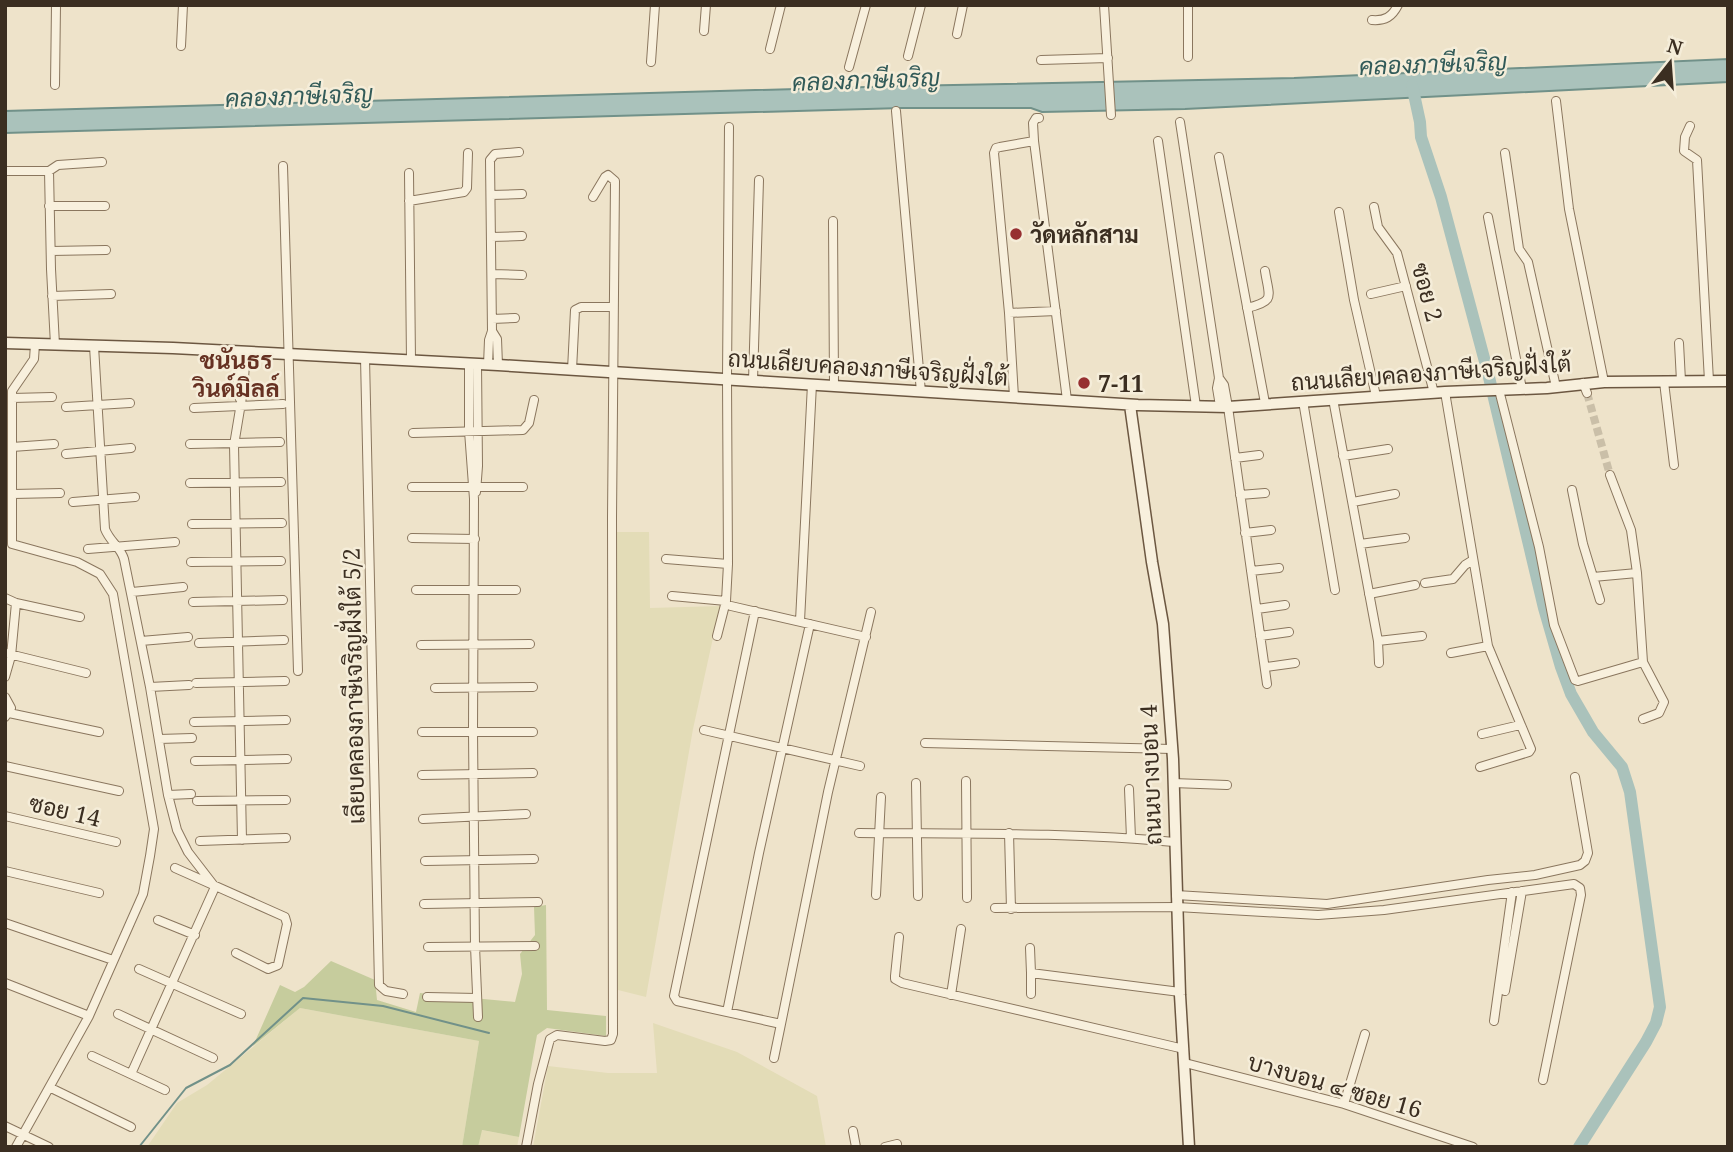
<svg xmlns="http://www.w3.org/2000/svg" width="1733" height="1152" viewBox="0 0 1733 1152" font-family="'Noto Serif',Sarabun,serif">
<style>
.farmland{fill:#e3dcb7}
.green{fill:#c6cc9d}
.water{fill:#aac2bb;stroke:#719189;stroke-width:2}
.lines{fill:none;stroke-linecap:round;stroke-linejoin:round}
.stream{stroke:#719189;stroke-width:2}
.river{stroke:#aac2bb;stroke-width:12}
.street-tunnel{stroke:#cabfa8;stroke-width:8;stroke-dasharray:8 4;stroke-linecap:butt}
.street-casing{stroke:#8a765e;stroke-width:10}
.secondary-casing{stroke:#6c5741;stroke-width:13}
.street{stroke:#f8f0dd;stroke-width:8}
.secondary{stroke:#f8f0dd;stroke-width:10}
.poi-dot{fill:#973031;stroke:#f5edd9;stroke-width:2.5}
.labels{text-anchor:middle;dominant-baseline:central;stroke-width:5;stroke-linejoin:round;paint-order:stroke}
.poi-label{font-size:23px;font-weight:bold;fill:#3b2e21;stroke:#f5edd9;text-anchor:start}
.street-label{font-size:23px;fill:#3b2e21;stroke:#f5edd9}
.water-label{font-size:24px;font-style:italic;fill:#315a58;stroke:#f5edd9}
.neighbourhood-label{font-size:24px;font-weight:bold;fill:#663122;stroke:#f5edd9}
</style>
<rect width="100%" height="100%" fill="#eee3ca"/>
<path class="farmland" d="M 616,532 L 649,532 L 650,608 L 720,606 L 693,729 L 646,997 L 618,990 Z
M 300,1008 L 479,1041 L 462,1147 L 147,1147 L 177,1103 L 207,1085 Z
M 653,1023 L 737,1052 L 817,1096 L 826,1147 L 533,1147 L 548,1066 L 608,1073 L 657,1073 Z
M 481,1130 L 519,1137 L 517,1147 L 478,1147 Z"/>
<path class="green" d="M 546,905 L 547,1010 L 606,1016 L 606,1036 L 547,1028 L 537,1035 L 519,1137 L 482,1130 L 478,1147 L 462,1147 L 479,1041 L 300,1008 L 253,1046 L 280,985 L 295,992 L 304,987 L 331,961 L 375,980 L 377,1000 L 416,1012 L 420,993 L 515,1002 L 522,974 L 520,954 L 535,935 L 534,907 Z"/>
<path class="water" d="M 1728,59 L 1728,82 L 1185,109 L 1042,112 L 1031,108 L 902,108 L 5,133 L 5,111 L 902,86 L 1294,78 Z"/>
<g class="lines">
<path class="stream" d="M 139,1147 L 186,1088 L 230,1065 L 303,998 L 383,1006 L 489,1033"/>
<path class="river" d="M 1412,85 L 1420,122 L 1421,137 L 1441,197 L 1488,373 L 1544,608 L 1561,667 L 1571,694 L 1593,732 L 1622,767 L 1630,792 L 1660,1007 L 1656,1023 L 1646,1042 L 1579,1147"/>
<path class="street-tunnel" d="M 1587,393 L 1610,475"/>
<g class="street-casing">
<path id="street" d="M 1104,5 L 1111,115
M 1372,20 C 1385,21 1392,17 1398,5
M 704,31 L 706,5
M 957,34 L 963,5
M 181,46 L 183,5
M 770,49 L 781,5
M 908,56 L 921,5
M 1188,57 L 1188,5
M 1041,60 L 1108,58
M 651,62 L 655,5
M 849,67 L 866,5
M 55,85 L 56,5
M 1556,101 L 1569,209 L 1604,382
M 896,111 L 921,392
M 1039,118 L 1036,118 L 1033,123 L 1034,141 L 1067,400
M 1180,122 L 1219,378 L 1217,388 L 1220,406
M 1690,126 L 1685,137 L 1684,151 L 1697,160 L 1709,381
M 1158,141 L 1196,406
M 1505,153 L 1519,249 L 1528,262 L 1556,387
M 1219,157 L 1265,403
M 283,166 L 298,671
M 5,171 L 49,171 L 58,165 L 102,162
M 49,171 L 51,269 L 55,345
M 409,173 L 411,360
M 491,195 L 522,194
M 409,201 L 464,192 L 467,188 L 468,153
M 49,206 L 105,206
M 1374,207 L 1378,227 L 1397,253 L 1434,393
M 1339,212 L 1354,300 L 1376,396
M 1488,217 L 1522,389
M 833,221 L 834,386
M 491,237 L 522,236
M 51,251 L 106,250
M 492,274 L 522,275
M 1371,294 L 1406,286
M 52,296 L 111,294
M 1247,308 C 1276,301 1269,297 1265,271
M 1009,313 L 1056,311
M 492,319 L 515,318
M 492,331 L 497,339 L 498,365
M 1679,343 L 1681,381
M 94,346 L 105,529 C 110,542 120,546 124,559 L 150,687 L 168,795 L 177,830 L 188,852 L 215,887 L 131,1074
M 238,352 L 237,391 L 240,399
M 365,358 L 379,985 L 386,991 L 403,994
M 469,364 L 469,431 L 474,499 L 473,731 L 475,946 L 478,1017
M 488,365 L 489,340 L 492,331 L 490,160 L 495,154 L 519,152
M 572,370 L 575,310 L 581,307 L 613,307
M 1219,378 L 1224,385 L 1228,407 L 1267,684
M 753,381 L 759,180
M 1664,382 L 1674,465
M 1583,383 L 1587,393
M 1499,390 L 1539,547 L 1554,625 L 1575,680 L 1578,681 L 1643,662
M 1445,392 L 1488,646 L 1531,749 L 1529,752 L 1480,767
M 1014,397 L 1009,313 L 994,153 L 996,148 L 1000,147 L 1034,141
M 12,398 L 52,397
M 1333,399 L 1378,641 L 1379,663
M 1303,401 L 1335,590
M 66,407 L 130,403
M 194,408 L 283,404
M 413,433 L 523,430 L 529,423 L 534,400
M 190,444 L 280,442
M 12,447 L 54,444
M 66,454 L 131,448
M 1343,456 L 1388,449
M 1235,458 L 1259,455
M 1610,475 L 1631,530 L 1637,573 L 1643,662 L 1664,702 L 1659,713 L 1643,719
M 190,483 L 281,482
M 412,487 L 523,487
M 1572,490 L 1583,544 L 1600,600
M 476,492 L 478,466 L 477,364
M 13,494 L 60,493
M 1240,495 L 1265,493
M 73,502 L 135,497
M 1353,502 L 1395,494
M 192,524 L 282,523
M 1245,533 L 1271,530
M 412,538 L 475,539
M 1360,544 L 1405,538
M 88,549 L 175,542
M 666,559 L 728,564 L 727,379 L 729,127
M 191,562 L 281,561
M 1251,571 L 1279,568
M 1593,577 L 1637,573
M 1425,583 L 1453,579 L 1465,565 L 1473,560
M 416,590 L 516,590
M 132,592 L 183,587
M 1369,594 L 1415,585
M 672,596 L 726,601 L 728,564
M 5,598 L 16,603 L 80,617
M 193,602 L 283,600
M 731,606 L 866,637
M 1257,609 L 1285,605
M 755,611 L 674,996 L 677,1001 L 781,1024 L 774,1058
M 800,621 L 812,384
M 717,636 L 726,601
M 1260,636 L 1289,632
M 141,641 L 188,637
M 1378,641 L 1422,636
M 199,643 L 284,640
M 421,645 L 530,644
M 5,653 L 86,673
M 1451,653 L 1488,646
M 1266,667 L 1295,663
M 5,677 L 11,656 L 16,603
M 196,683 L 285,681
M 150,687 L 189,685
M 435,688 L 533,687
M 5,697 L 11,708 L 5,717
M 9,713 L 99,732
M 194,722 L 286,720
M 704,730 L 860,766
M 422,732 L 533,732
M 1482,734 L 1520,725
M 159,739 L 192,738
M 925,743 L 1172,749
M 195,761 L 287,759
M 5,766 L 119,791
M 422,775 L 533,773
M 966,781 L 967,898
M 916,783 L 918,896
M 1173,783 L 1227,785
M 1129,789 L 1131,838
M 168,795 L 191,794
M 197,801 L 286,800
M 5,816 L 116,842
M 423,819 L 526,814
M 859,833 C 964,834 1069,832 1174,842
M 1009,833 L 1011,909
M 242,840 L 234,445 L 243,391 L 246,352
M 200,841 L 286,838
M 425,861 L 534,859
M 175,868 L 285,917 L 287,924 L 278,965 L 268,969 L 236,953
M 5,871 L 99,893
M 876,895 L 881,797
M 1176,895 L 1327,904 L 1488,880 L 1535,875 L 1580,865 L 1585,861 L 1588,853 L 1575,777
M 424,904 L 538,902
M 995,908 L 1177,907 L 1318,915 L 1384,910 L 1574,884 L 1580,888 L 1581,895 L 1543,1080
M 158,920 L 195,935
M 5,923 L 113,960
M 899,937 L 895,976 L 895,979 L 902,983 L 1184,1049
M 428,947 L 535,946
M 1030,948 L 1031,973 L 1180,992
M 139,969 L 241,1014
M 1031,973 L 1031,994
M 5,983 L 89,1016
M 1505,991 L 1522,891
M 951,995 L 961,929
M 427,997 L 477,998
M 727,1012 L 759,853 L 810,624
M 118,1014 L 213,1058
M 1494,1021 L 1512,892
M 781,1024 L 828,792 L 871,612
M 92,1056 L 165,1090
M 1185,1063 L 1344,1104 L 1473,1147
M 51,1088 L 131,1127
M 1344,1104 L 1365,1034
M 5,1126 L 49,1147
M 853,1131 L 856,1147
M 16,1147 L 89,1016 L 143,894 L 150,856 L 154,829 L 113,594 L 100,574 L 77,562 L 12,544 L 12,391 L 34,359 L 35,344
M 526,1147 L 538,1084 L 550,1039 L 557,1035 L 605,1041 L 611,1040 L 613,1034 L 612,518 L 615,181 L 608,175 L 605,177 L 593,197
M 885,1147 L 897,1144"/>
</g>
<g class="secondary-casing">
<path id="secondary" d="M 5,343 L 173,348 L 498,365 L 1138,405 L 1228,407 L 1445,392 L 1547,388 L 1604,382 L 1728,381
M 1130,405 L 1152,562 L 1163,624 L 1173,759 L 1180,995 L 1189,1147"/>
</g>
<use href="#street" class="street"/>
<use href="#secondary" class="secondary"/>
</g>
<g class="poi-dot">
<circle cx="1016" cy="234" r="7"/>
<circle cx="1084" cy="383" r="7"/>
</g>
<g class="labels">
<g class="poi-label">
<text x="1030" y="234">วัดหลักสาม</text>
<text x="1098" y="383">7-11</text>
</g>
<g class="street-label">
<text transform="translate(1428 292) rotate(75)">ซอย 2</text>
<text transform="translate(868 367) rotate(4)">ถนนเลียบคลองภาษีเจริญฝั่งใต้</text>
<text transform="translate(1431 372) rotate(-4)">ถนนเลียบคลองภาษีเจริญฝั่งใต้</text>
<text transform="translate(353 686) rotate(-91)">เลียบคลองภาษีเจริญฝั่งใต้ 5/2</text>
<text transform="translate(1150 775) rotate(-92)">ถนนบางบอน 4</text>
<text transform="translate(65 810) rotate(13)">ซอย 14</text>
<text transform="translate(1335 1085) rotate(16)">บางบอน ๔ ซอย 16</text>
</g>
<g class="water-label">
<text transform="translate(1433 63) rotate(-2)">คลองภาษีเจริญ</text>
<text transform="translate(866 79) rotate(-2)">คลองภาษีเจริญ</text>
<text transform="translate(299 95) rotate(-2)">คลองภาษีเจริญ</text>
</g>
<g class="neighbourhood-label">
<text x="236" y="359">ชนันธร<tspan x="236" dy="28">วินด์มิลล์</tspan></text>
</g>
</g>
<rect width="1733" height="1152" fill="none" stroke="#3b2e21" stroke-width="14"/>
<g transform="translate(1670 63) rotate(17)" stroke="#f5edd9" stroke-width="5" paint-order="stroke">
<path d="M0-5L12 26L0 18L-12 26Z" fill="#3b2e21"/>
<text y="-10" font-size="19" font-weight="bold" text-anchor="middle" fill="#3b2e21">N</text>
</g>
</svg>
